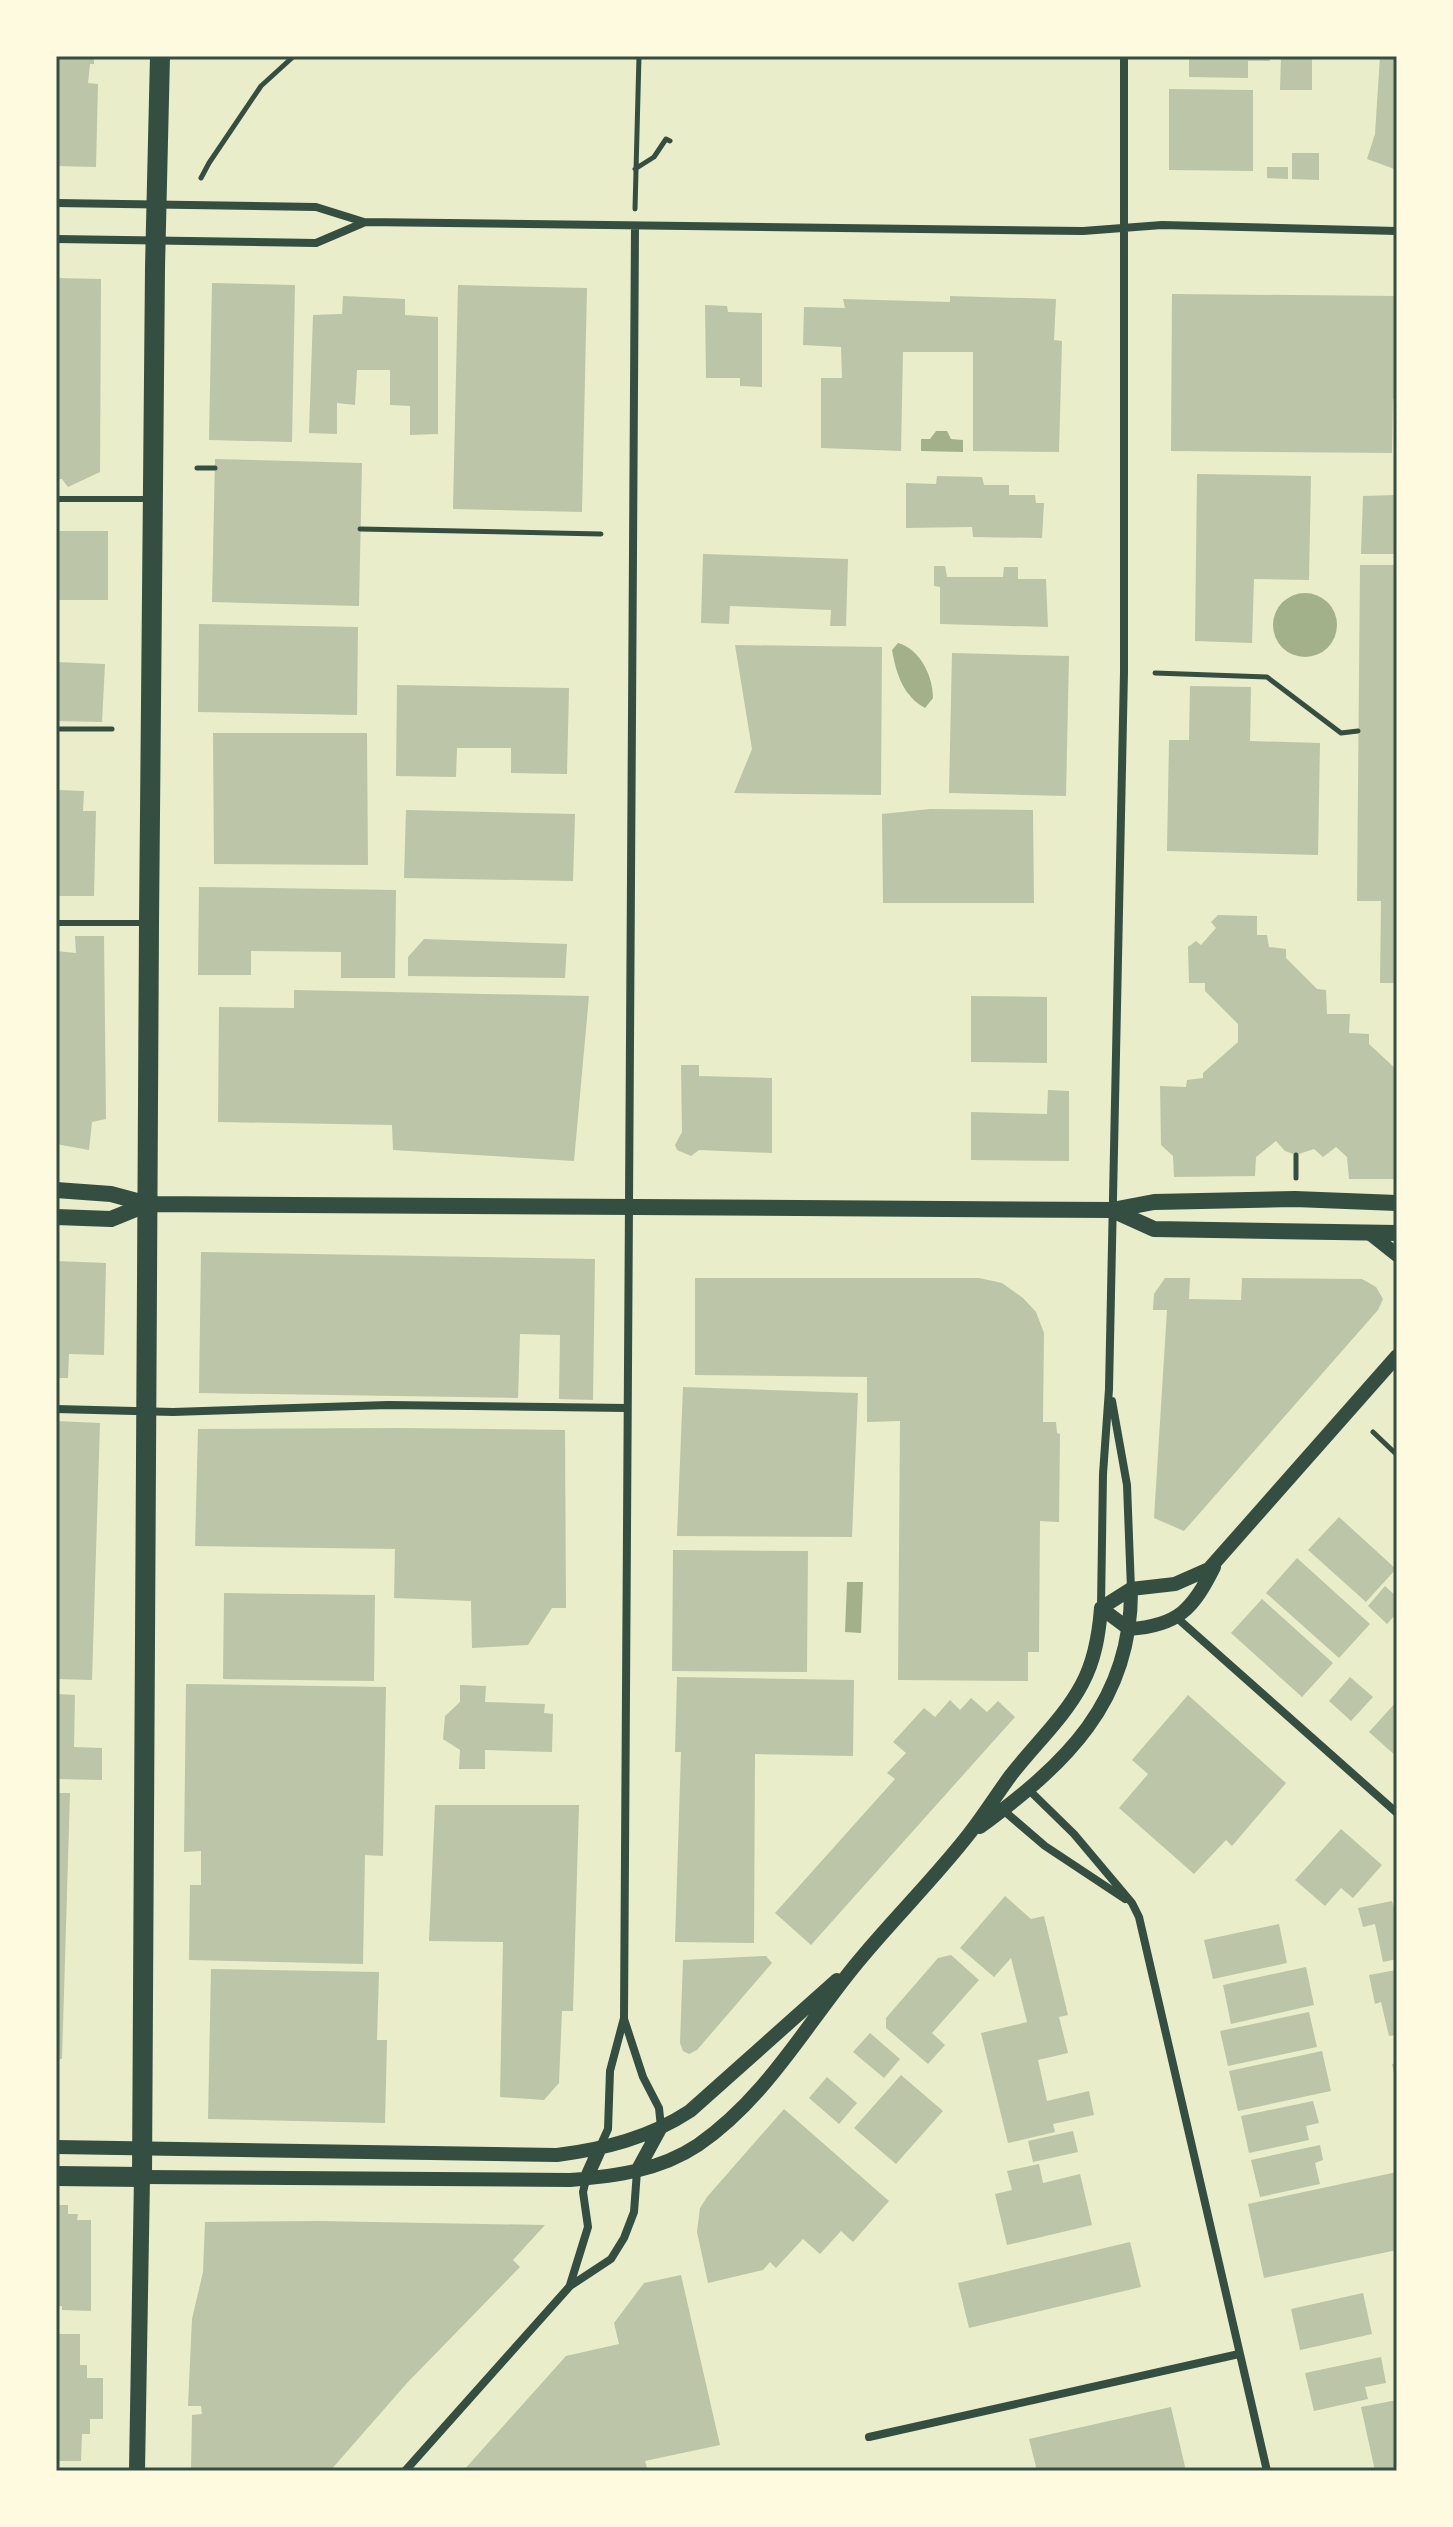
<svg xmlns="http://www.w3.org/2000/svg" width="1453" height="2527" viewBox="0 0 1453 2527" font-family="'Varela Round',sans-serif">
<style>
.water{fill:#a3b18a}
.building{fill:#bcc5a7}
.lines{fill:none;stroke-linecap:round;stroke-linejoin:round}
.path{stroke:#344e41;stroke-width:5}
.service{stroke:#344e41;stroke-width:6}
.minor{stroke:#344e41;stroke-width:8}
.tertiary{stroke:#344e41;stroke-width:14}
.secondary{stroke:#344e41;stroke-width:16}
.primary{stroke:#344e41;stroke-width:20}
.neatline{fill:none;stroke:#344e41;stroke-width:3}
</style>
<rect width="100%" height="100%" fill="#e9edc9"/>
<path class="water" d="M 936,431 L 947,431 L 951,439 L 963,440 L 963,452 L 921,451 L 921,439 L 930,439 Z
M1273 625a32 32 0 1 1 64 0a32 32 0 1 1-64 0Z
M 898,643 C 920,649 933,676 933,698 L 925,708 C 903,696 896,673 892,650 Z
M 847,1582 L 863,1582 L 861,1633 L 845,1632 Z"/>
<path class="building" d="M 56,56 L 94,56 L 94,64 L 90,64 L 88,83 L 98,84 L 96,167 L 56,166 Z
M 1189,56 L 1269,56 L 1270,61 L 1248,61 L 1248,78 L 1189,77 Z
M 1281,56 L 1312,56 L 1312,90 L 1280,90 Z
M 1380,56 L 1397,56 L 1397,170 L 1367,159 L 1375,134 Z
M 1169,89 L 1253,90 L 1253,171 L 1169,170 Z
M 1292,153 L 1319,153 L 1319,180 L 1292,179 Z
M 1267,167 L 1288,167 L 1288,179 L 1267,178 Z
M 56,278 L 101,279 L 100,472 L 68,487 L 62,479 L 56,479 Z
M 212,283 L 295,285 L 292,442 L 209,440 Z
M 458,285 L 587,288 L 582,512 L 453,509 Z
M 1172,294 L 1397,296 L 1397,399 L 1393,399 L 1392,453 L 1171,451 Z
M 343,296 L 405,299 L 405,315 L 438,317 L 438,434 L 410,435 L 410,406 L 390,405 L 390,370 L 357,370 L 355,405 L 337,403 L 337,434 L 309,433 L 313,315 L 342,314 Z
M 950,296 L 1056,299 L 1054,340 L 1062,341 L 1059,452 L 973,451 L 973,352 L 903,352 L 901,451 L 821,448 L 821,378 L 842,378 L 841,347 L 803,345 L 804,307 L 845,308 L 843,299 L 950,302 Z
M 705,305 L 727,306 L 728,312 L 762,313 L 762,387 L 740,386 L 740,378 L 706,378 Z
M 215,459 L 362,463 L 359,606 L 212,602 Z
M 1197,474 L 1311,476 L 1309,580 L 1254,579 L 1252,643 L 1195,641 Z
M 937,476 L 982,477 L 984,485 L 1009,485 L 1009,495 L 1035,495 L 1036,503 L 1044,503 L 1042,538 L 973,537 L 972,527 L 906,528 L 906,483 L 936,484 Z
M 1397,495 L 1397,554 L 1361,554 L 1363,496 Z
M 56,531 L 108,531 L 108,600 L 56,600 Z
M 703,554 L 848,559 L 846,626 L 830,626 L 831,610 L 730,606 L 729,624 L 701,623 Z
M 1360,565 L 1397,565 L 1397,983 L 1380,983 L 1381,901 L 1357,901 Z
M 934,566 L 945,566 L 947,577 L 1003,577 L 1004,567 L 1018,567 L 1018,579 L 1046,579 L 1048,627 L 940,624 L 940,587 L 934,586 Z
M 199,624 L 358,627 L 357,715 L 198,712 Z
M 735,645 L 882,647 L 881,795 L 734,793 L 752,749 Z
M 952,653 L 1069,656 L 1066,796 L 949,793 Z
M 56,662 L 105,664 L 102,722 L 56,721 Z
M 397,685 L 569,688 L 567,774 L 511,773 L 511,748 L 457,748 L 456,777 L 396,776 Z
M 1190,686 L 1251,687 L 1250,741 L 1320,743 L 1318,855 L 1167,851 L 1169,740 L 1189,740 Z
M 213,733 L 367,733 L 368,865 L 214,864 Z
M 58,790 L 84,791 L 83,811 L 96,811 L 94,896 L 56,896 Z
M 930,809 L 1033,810 L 1034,903 L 883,903 L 882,814 Z
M 406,810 L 575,814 L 573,881 L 404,878 Z
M 199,887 L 396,890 L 395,978 L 341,978 L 341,952 L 251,951 L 251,975 L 198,975 Z
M 1218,915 L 1257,916 L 1257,935 L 1267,935 L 1269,947 L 1286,949 L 1286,958 L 1317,989 L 1326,990 L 1327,1014 L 1350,1014 L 1349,1033 L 1369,1034 L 1369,1044 L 1397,1070 L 1397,1179 L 1349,1179 L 1347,1157 L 1336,1147 L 1323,1157 L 1314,1149 L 1296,1155 L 1285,1151 L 1276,1141 L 1256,1157 L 1255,1176 L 1174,1177 L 1173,1156 L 1161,1145 L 1160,1086 L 1186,1087 L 1187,1080 L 1203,1078 L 1203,1073 L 1238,1042 L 1238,1024 L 1205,991 L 1205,983 L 1189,983 L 1188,947 L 1196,941 L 1201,945 L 1216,928 L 1211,922 Z
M 75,936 L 104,936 L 106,1119 L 92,1122 L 89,1150 L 56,1144 L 56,951 L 76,953 Z
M 424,939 L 567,944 L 565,978 L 408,976 L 408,957 Z
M 294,990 L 589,996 L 574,1161 L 393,1150 L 392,1125 L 218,1122 L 219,1007 L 294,1008 Z
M 971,996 L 1047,997 L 1047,1063 L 971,1062 Z
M 681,1065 L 699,1065 L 699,1076 L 772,1078 L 772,1153 L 699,1150 L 691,1156 L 677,1150 L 675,1145 L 682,1132 Z
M 1048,1090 L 1069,1091 L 1069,1161 L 971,1160 L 971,1112 L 1047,1114 Z
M 201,1252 L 595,1259 L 593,1400 L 559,1399 L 560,1335 L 520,1334 L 518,1398 L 199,1393 Z
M 56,1261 L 106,1263 L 104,1355 L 69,1354 L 68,1378 L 56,1378 Z
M 695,1278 L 979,1278 L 1002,1283 L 1023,1298 L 1036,1312 L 1044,1333 L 1043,1422 L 1056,1422 L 1057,1433 L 1060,1434 L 1059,1522 L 1040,1521 L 1039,1652 L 1028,1652 L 1028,1681 L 898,1680 L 900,1421 L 867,1422 L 867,1377 L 695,1375 Z
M 1165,1278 L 1190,1278 L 1189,1299 L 1241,1300 L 1242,1278 L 1362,1279 L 1376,1287 L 1383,1299 L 1378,1310 L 1184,1531 L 1154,1518 L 1167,1310 L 1153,1310 L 1154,1294 Z
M 683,1387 L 858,1393 L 852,1537 L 677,1536 Z
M 56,1421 L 100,1423 L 92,1680 L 56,1679 Z
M 399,1428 L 565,1430 L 566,1608 L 552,1608 L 528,1645 L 472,1648 L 471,1601 L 394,1598 L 395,1549 L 195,1546 L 198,1429 Z
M 1339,1517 L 1396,1569 L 1366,1602 L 1308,1550 Z
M 673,1550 L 808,1551 L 807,1672 L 672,1671 Z
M 1297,1558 L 1370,1624 L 1339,1658 L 1266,1593 Z
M 1385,1586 L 1397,1597 L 1397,1613 L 1387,1624 L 1368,1606 Z
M 224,1593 L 375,1595 L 374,1681 L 223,1679 Z
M 1262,1599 L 1333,1663 L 1302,1697 L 1231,1633 Z
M 677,1677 L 854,1680 L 853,1756 L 755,1754 L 754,1943 L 675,1942 L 681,1752 L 675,1752 Z
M 1350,1677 L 1373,1697 L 1351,1721 L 1329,1701 Z
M 186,1684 L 386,1687 L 383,1856 L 365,1855 L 363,1964 L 189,1960 L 190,1885 L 201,1885 L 201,1851 L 184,1852 Z
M 460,1685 L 486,1686 L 485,1702 L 545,1704 L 544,1713 L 553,1714 L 552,1752 L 485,1750 L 485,1769 L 459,1769 L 460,1750 L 443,1739 L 445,1716 L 460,1702 Z
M 56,1694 L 75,1695 L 74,1747 L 102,1748 L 102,1780 L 56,1779 Z
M 1188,1695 L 1286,1783 L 1232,1846 L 1226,1840 L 1194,1874 L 1119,1808 L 1148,1774 L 1132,1760 Z
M 971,1698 L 987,1712 L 998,1701 L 1015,1717 L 811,1945 L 775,1913 L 895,1779 L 887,1773 L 906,1753 L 893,1742 L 924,1708 L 935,1717 L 950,1700 L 960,1710 Z
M 1397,1701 L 1397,1757 L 1369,1732 Z
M 56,1793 L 70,1793 L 62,2059 L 56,2059 Z
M 435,1805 L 579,1805 L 573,2011 L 562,2011 L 559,2083 L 544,2100 L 500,2097 L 503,1942 L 429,1941 Z
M 1341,1829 L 1382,1865 L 1353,1898 L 1341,1888 L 1325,1906 L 1295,1880 Z
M 1005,1896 L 1031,1919 L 1044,1916 L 1068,2015 L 1059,2017 L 1068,2053 L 1038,2060 L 1047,2101 L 1089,2091 L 1094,2115 L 1053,2124 L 1055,2132 L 1008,2143 L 981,2033 L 1027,2022 L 1011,1958 L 994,1977 L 960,1948 Z
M 1392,1901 L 1397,1918 L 1397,1959 L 1383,1962 L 1375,1924 L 1363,1927 L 1358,1908 Z
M 1279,1924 L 1287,1963 L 1213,1979 L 1204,1940 Z
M 951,1955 L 979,1980 L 932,2033 L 945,2045 L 928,2064 L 886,2028 L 886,2018 L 938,1958 Z
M 766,1956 L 772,1963 L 697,2050 L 689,2054 L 683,2051 L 680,2043 L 683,1960 Z
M 1306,1967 L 1314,2005 L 1231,2024 L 1223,1985 Z
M 211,1969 L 379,1972 L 377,2040 L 387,2040 L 385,2123 L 208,2119 Z
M 1396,1970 L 1397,2035 L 1389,2036 L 1381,2002 L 1375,2004 L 1369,1975 Z
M 1309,2012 L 1317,2047 L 1228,2066 L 1220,2031 Z
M 870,2033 L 900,2059 L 884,2078 L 853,2052 Z
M 1322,2051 L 1331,2091 L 1238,2111 L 1229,2071 Z
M 1397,2063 L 1397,2082 L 1396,2082 L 1392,2064 Z
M 901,2075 L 943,2111 L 896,2164 L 854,2128 Z
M 827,2077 L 857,2103 L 839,2124 L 809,2098 Z
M 1313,2101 L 1319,2123 L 1306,2126 L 1309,2140 L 1249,2153 L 1241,2116 Z
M 784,2109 L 889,2201 L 853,2242 L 841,2231 L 820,2254 L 803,2239 L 776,2268 L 770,2262 L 763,2270 L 708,2283 L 697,2232 L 700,2208 L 707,2197 Z
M 1073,2131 L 1078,2152 L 1033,2162 L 1028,2141 Z
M 1320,2145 L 1323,2160 L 1315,2163 L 1320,2184 L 1260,2197 L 1251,2160 Z
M 1039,2164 L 1043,2183 L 1080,2174 L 1092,2225 L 1007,2245 L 995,2194 L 1012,2190 L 1007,2171 Z
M 1397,2172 L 1397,2250 L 1264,2278 L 1248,2204 Z
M 56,2205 L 68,2205 L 68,2214 L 78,2214 L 77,2220 L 91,2220 L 91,2311 L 62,2310 L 62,2306 L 56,2306 Z
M 318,2221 L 545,2225 L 513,2260 L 520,2267 L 407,2383 L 330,2471 L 191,2471 L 192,2415 L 202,2414 L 201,2406 L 188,2406 L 192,2319 L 203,2272 L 205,2222 Z
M 1130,2242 L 1141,2287 L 969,2328 L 958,2283 Z
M 681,2275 L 720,2445 L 645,2461 L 648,2471 L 463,2471 L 566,2356 L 619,2344 L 614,2323 L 644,2283 Z
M 1363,2293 L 1372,2334 L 1300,2350 L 1291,2309 Z
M 56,2334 L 80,2334 L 80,2365 L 87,2365 L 87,2378 L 103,2378 L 103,2419 L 90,2419 L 90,2434 L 82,2434 L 81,2461 L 56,2461 Z
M 1381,2357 L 1386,2383 L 1365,2387 L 1368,2399 L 1314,2411 L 1305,2373 Z
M 1397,2400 L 1397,2471 L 1375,2471 L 1361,2407 Z
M 1171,2407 L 1186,2471 L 1037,2471 L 1029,2439 Z"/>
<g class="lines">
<path class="path" d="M 635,169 L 654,157 L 666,139 L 670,141
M 201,178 L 209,163 L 261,86 L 294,56
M 635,209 L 639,56
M 197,468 L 215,468
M 360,529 L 601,534
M 1155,673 L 1267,677 L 1341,733 L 1358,731
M 56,729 L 112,729
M 1296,1178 L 1296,1155
M 1373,1432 L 1395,1453 L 1397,1451"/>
<path class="service" d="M 56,499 L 150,499
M 56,923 L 145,923"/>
<path class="minor" d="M 56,203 L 316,207 L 364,222 L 1083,231 L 1162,225 L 1397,231
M 56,239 L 316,243 L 363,223
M 1112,1401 L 1127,1485 L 1131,1589
M 56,1409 L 173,1412 L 388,1405 L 627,1408
M 1101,1607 L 1103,1474 L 1109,1389 L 1124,672 L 1124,56
M 1176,1617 L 1397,1813
M 1029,1790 L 1074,1834 L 1132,1903 L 1139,1917 L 1267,2471
M 1003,1810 L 1045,1846 L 1125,1899
M 624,2019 L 643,2077 L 659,2108 L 661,2127
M 599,2149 L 608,2129 L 610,2071 L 624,2018 L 635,226
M 570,2285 L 588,2227 L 583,2192 L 586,2179
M 869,2437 L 1239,2354
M 405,2471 L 570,2286 L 611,2259 L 624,2238 L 634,2212 L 637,2171"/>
<path class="tertiary" d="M 1368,1232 L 1397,1255
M 1101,1608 L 1131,1589 L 1175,1584 L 1209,1569 L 1397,1356
M 1101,1608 L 1129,1629 C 1178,1626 1193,1609 1214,1567
M 980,1827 C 1065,1764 1132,1703 1131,1589
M 56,2147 L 557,2155 C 604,2149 649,2138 690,2111 L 837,1980
M 637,2171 L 661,2127
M 142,2177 L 570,2180 C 615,2176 659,2171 698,2145 C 767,2097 805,2026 857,1963 C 893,1919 934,1879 969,1834 C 984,1815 997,1794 1011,1775 C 1035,1744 1064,1718 1082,1684 C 1095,1660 1099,1634 1101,1608
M 586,2179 L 599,2150"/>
<path class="secondary" d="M 56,1190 L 111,1194 L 148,1204 L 1112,1210 L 1154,1202 L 1295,1199 L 1397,1203
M 1112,1210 L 1154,1229 L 1397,1233
M 56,1217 L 111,1219 L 148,1204
M 137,2471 L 142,2177"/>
<path class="primary" d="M 56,2176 L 142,2177 L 149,923 L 155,268 L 160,56"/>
</g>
<rect width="1453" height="2527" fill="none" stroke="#fefae0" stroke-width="116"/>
<rect x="58" y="58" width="1337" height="2411" class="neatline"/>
</svg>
